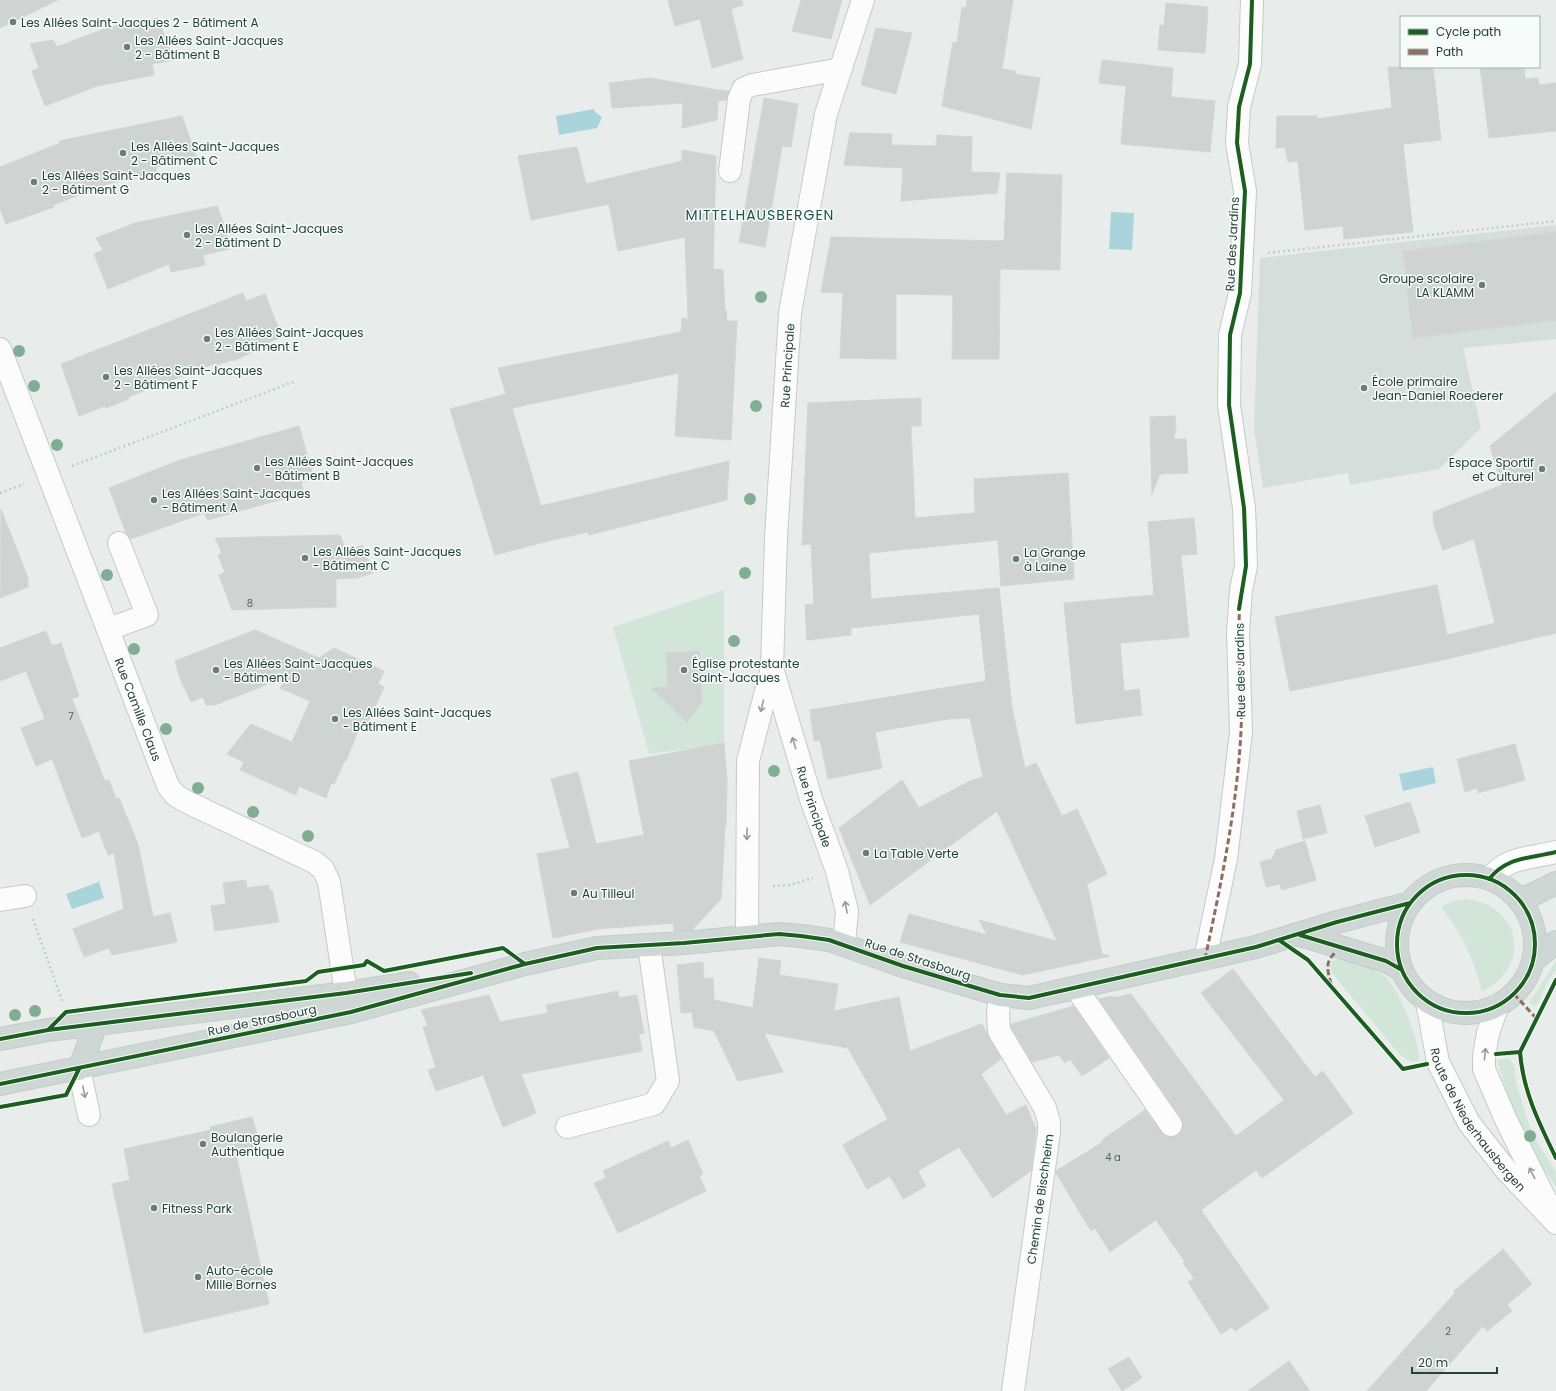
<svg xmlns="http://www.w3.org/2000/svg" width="1556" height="1391" viewBox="0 0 1556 1391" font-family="Poppins,sans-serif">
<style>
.built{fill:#d6dedb}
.green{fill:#d1e6d8}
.water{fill:#a9d4db}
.building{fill:#cfd4d2;stroke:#d1d6d4}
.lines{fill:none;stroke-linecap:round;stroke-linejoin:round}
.minor-casing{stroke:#c5cac8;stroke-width:24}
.major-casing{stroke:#c3ccc9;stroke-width:24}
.path{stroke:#c3ccca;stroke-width:2.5;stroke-dasharray:2 3;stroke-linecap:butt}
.minor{stroke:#fcfcfc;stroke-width:22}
.major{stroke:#cfd7d5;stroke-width:22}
.quiet{stroke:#8d6e63;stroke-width:3;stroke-dasharray:6 3;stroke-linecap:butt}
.cycleway-casing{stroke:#f7fbf9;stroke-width:6}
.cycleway{stroke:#1b5e20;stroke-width:4}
.tree{fill:#81ae93}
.oneway{stroke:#909f9b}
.poi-dot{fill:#697e78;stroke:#f7fbf9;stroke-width:1.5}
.labels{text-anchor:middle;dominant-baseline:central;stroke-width:3;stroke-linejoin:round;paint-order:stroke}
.number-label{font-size:10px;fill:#506761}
.poi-label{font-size:12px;fill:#24423a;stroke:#f7fbf9;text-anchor:start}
.street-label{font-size:12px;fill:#24423a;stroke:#f7fbf9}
.quarter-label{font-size:14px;letter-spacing:1px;fill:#1f5548;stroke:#f7fbf9}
</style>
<rect width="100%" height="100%" fill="#e8edeb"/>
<path class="built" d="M 1556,225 L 1556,339 L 1463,348 L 1481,428 L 1439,469 L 1350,485 L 1348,473 L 1263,488 L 1254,428 L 1260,258 Z"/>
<path class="green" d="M 724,590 L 724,744 L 649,754 L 613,627 Z
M 1466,899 C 1522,905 1532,967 1482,992 C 1474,959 1462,934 1441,907 L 1453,901 Z
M 1339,959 C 1353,962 1368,965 1380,973 C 1383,975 1387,978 1389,981 C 1399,991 1424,1050 1418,1061 L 1411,1062 L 1400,1055 L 1332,973 L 1330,966 L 1333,961 Z
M 1556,961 L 1556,970 L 1549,979 L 1538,1003 L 1534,1006 L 1529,1003 Z
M 1506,1059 L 1510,1059 L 1514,1065 L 1516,1082 L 1527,1119 L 1534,1137 L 1556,1172 L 1556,1187 C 1528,1149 1510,1106 1497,1060 Z"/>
<path class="water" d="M 594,109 L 595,112 L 602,117 L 597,128 L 559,135 L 556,116 Z
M 1111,212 L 1134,213 L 1132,250 L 1109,249 Z
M 1433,767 L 1436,783 L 1403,791 L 1399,774 Z
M 99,882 L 104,898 L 72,909 L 66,894 Z"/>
<path class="building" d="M 0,0 L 58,0 L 0,28 Z
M 668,0 L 742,0 L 743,5 L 731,9 L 743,59 L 712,68 L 700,19 L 675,26 Z
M 801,0 L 842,0 L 831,39 L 792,31 Z
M 967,0 L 1013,0 L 1002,69 L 1015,71 L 1015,74 L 1040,78 L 1031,129 L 942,106 L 953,42 L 957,43 L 962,7 L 966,8 Z
M 1166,3 L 1208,7 L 1205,53 L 1158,50 L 1160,25 L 1164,26 Z
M 158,18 L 174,60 L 152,64 L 154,75 L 97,86 L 45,106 L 32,71 L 39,68 L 30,44 L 53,40 L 57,47 L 109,27 Z
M 876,28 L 912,33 L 896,94 L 861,85 Z
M 1102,60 L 1173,68 L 1171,97 L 1215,101 L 1210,152 L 1121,144 L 1126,86 L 1099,83 Z
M 1388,67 L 1433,67 L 1441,140 L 1403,144 L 1413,232 L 1344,239 L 1343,226 L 1305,230 L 1298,161 L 1288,162 L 1285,147 L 1276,148 L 1277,116 L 1317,116 L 1317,119 L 1392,108 Z
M 1480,67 L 1524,67 L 1525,79 L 1538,78 L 1539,85 L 1556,83 L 1556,131 L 1489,138 Z
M 650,78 L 718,90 L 729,91 L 726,100 L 718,101 L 717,120 L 682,128 L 683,103 L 612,108 L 609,83 Z
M 764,98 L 798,104 L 791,147 L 782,146 L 765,247 L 739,242 Z
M 182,116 L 197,158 L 156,167 L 157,173 L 145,176 L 108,184 L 53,205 L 54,207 L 6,224 L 0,209 L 0,167 L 60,143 L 59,141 Z
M 850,133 L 892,134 L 891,145 L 936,146 L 937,135 L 972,137 L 971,172 L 1000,173 L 997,193 L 901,201 L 903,168 L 844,165 Z
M 577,147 L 586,184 L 682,161 L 682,150 L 716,156 L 713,269 L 723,270 L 725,311 L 727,311 L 726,321 L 737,321 L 731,440 L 675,436 L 679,373 L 512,408 L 541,506 L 729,461 L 727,500 L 589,535 L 588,532 L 552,540 L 495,555 L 450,409 L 506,394 L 498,368 L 681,332 L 682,318 L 688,319 L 685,237 L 618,251 L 609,204 L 531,220 L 518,156 Z
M 1007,173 L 1062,175 L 1060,270 L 1000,269 L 999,359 L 952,359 L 953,295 L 896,294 L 896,359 L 840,358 L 843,293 L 821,292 L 831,237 L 1004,241 Z
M 217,206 L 226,230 L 230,249 L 203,255 L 205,265 L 171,272 L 169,264 L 108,289 L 94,254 L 103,250 L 96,238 L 135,223 Z
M 1556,232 L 1556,320 L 1413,338 L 1403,251 Z
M 243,293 L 246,301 L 265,294 L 282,337 L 252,349 L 253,352 L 233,361 L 232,360 L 217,365 L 216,363 L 128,397 L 129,399 L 106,408 L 105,406 L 79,416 L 61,364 Z
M 1556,392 L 1556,633 L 1443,660 L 1290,691 L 1275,617 L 1437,585 L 1447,635 L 1495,623 L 1474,539 L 1443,550 L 1434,525 L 1433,512 L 1502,485 L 1490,446 Z
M 921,398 L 921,426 L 911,426 L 915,518 L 975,513 L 974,479 L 1068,473 L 1074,579 L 1001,586 L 998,540 L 869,553 L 871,599 L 999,588 L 1012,708 L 1025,768 L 1036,763 L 1062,816 L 1077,809 L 1107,874 L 1087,884 L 1102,954 L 1110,956 L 1023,975 L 900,942 L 909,914 L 987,935 L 979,920 L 1057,941 L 997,811 L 870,905 L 839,828 L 902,780 L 919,808 L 972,780 L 983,777 L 970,718 L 948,719 L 875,732 L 882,768 L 828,779 L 820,740 L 814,741 L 810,710 L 986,681 L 979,614 L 851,628 L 851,635 L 807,640 L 805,605 L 814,604 L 811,544 L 802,545 L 808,403 Z
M 1175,416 L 1176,431 L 1173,439 L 1186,439 L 1188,473 L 1160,474 L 1152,494 L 1150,417 Z
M 299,426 L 314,479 L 301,483 L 304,493 L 208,520 L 204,513 L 131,539 L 126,533 L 109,488 L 180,460 Z
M 1,509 L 28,578 L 28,587 L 0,598 Z
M 1194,518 L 1197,554 L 1181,555 L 1189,637 L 1120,643 L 1124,691 L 1139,689 L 1142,715 L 1076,724 L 1064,603 L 1154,595 L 1148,522 Z
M 340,535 L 346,552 L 362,545 L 373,573 L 357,578 L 336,579 L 336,607 L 232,610 L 219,575 L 225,572 L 218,555 L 222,553 L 215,538 Z
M 255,630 L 319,658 L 334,648 L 384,671 L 378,684 L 384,687 L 366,726 L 361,724 L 346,761 L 345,760 L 334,784 L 331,783 L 326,798 L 299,786 L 296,795 L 240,770 L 244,762 L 227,754 L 251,724 L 292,742 L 310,701 L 280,688 L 287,678 L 272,684 L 267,682 L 266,685 L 215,705 L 206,705 L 203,697 L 191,702 L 179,676 L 175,661 Z
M 46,631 L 52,646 L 61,643 L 79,696 L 72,699 L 105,781 L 109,780 L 116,799 L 119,798 L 138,844 L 153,917 L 170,913 L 177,942 L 112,955 L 109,948 L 84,957 L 73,929 L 124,909 L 114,853 L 108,855 L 99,831 L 82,838 L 52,759 L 36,766 L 21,728 L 45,719 L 26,671 L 0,681 L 0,648 Z
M 699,651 L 702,702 L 687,722 L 651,688 L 668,687 L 666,653 Z
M 724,743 L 727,780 L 726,826 L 725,826 L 721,899 L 692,930 L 674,931 L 673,923 L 598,929 L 553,938 L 537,854 L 570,848 L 551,779 L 578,772 L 596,844 L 644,835 L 629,761 Z
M 1515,744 L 1525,780 L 1478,793 L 1477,788 L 1465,792 L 1457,759 Z
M 1410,802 L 1420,832 L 1375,847 L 1365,816 Z
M 1320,805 L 1327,833 L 1303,839 L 1297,811 Z
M 1305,841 L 1316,880 L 1282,890 L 1280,884 L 1266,887 L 1260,862 L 1272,859 L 1276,850 Z
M 246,880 L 247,888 L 269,885 L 269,890 L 272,890 L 279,922 L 215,931 L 211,906 L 226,904 L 223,883 Z
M 759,958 L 781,961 L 779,975 L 838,984 L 834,1011 L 899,997 L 910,1051 L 982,1024 L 1001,1059 L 981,1074 L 1006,1115 L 1026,1105 L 1036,1129 L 1031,1171 L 993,1198 L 959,1147 L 918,1171 L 926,1186 L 903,1199 L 890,1176 L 867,1189 L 843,1145 L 888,1119 L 848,1048 L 764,1033 L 783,1072 L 738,1081 L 714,1031 L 694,1027 L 692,1012 L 681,1013 L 677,965 L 703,962 L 704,979 L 713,978 L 714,1000 L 753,1008 Z
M 1233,969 L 1315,1077 L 1323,1071 L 1353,1113 L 1262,1178 L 1256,1170 L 1201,1210 L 1269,1308 L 1235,1331 L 1232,1327 L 1221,1334 L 1188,1282 L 1194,1278 L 1183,1263 L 1185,1262 L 1156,1220 L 1110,1252 L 1095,1228 L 1091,1231 L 1056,1173 L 1056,1171 L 1103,1142 L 1102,1140 L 1145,1110 L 1165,1136 L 1172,1137 L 1178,1135 L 1182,1130 L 1183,1124 L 1181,1118 L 1099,999 L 1112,996 L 1113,998 L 1131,994 L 1236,1136 L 1284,1100 L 1201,993 Z
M 618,991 L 619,998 L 637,995 L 644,1033 L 639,1034 L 642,1051 L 521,1074 L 536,1113 L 503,1127 L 483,1075 L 436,1091 L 428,1070 L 436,1068 L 423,1027 L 428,1026 L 421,1010 L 489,995 L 500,1022 L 548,1013 L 546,1005 Z
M 1074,1006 L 1109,1058 L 1082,1076 L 1070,1059 L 1065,1063 L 1059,1055 L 1032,1062 L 1011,1027 L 1011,1024 Z
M 252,1117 L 262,1150 L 236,1155 L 269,1304 L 144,1333 L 112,1184 L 130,1180 L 124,1149 L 211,1130 L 210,1127 Z
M 688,1140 L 703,1174 L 699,1176 L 706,1191 L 618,1233 L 594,1183 L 606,1178 L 603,1171 L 668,1141 L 671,1148 Z
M 1503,1249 L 1532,1284 L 1507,1305 L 1512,1311 L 1487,1331 L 1483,1326 L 1426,1391 L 1367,1391 L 1455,1293 L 1454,1291 Z
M 1129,1357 L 1142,1378 L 1122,1391 L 1108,1369 Z
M 1289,1361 L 1310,1391 L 1248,1391 Z"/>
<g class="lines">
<g class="minor-casing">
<g id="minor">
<path d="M 730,171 L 739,99 L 743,89 L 752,85 L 841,69"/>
<path id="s1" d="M 0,349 L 168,786 L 175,795 L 187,802 L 314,862 L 323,869 L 329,882 L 346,993"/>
<path d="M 109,629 L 147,615 L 119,543"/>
<path id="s2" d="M 772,668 L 811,799 L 837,871 L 847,911 L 844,945"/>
<path d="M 1489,879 C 1508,856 1529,859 1556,852"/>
<path d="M 0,900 L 25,896"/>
<path id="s3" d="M 747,937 L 748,761 L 772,668 L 776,537 L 790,313 L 826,114 L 863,0"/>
<path d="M 1205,959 L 1226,859 L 1241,732 L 1238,632 L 1241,590 L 1246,566 L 1245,534 L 1244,508 L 1229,405 L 1230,335 L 1240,293 L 1245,191 L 1237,143 L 1239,107 L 1250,64 L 1252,0"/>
<path d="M 1076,988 L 1171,1125"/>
<path d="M 1000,995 L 998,1013 L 999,1031 L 1045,1108 L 1049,1122 L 1049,1132 L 1013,1391"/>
<path id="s4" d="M 1427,1002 L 1438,1062 L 1469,1123 L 1507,1171 L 1556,1223"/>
<path d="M 1498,1005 L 1488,1033 L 1484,1056 L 1484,1069 L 1506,1120 L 1548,1205"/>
<path d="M 79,1069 L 89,1115"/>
<path d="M 567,1127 L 654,1104 L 668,1081 L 649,945"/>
</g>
</g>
<g class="major-casing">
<path id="major" d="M1397 944a69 69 0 1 1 138 0a69 69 0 1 1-138 0Z
M 1518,898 L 1530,896 L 1556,883
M 1300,935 L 1386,961 L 1402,970
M 1533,961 L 1556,942
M 0,1039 L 48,1030 L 346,993 L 409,983
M 79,1069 L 96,1025
M 0,1084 L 351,1012 L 525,964 L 597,948 L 684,943 L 779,934 L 801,936 L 829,940 L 903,966 L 1000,995 L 1029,998 L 1256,947 L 1337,922 L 1410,903"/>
</g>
<path class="path" d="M 1268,253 L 1556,221
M 72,466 L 296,381
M 0,493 L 24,484
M 773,886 L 790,885 L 813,878
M 33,919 L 63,1003"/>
<use href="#minor" class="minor"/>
<use href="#major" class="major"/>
<path class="quiet" d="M 1205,959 C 1221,884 1237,808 1241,731 C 1243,689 1236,648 1240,606
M 1331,984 C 1328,971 1324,963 1335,953
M 1514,994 L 1536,1018"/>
<g class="cycleway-casing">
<path id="cycleway" d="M 1239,609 L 1246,566 L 1245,534 L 1244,508 L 1229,405 L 1230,335 L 1240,293 L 1245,191 L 1237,143 L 1239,107 L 1250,64 L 1252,0
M1397 944a69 69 0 1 1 138 0a69 69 0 1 1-138 0Z
M 1489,879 C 1508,856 1529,859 1556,852
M 1300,935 L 1386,961 L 1402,970
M 1279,940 L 1308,960 L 1403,1069 L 1427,1064
M 48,1030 L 66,1012 L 306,981 L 318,972 L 364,965 L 367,961 L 384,971 L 503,948 L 525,964
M 0,1039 L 48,1030 L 346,993 L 471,973
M 1520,1052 L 1556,980
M 1496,1054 L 1520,1052 C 1523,1091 1539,1123 1556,1158
M 0,1084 L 351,1012 L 525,964 L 597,948 L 684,943 L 779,934 L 801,936 L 829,940 L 903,966 L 1000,995 L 1029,998 L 1256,947 L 1337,922 L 1410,903
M 0,1107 L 66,1095 L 79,1069"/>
</g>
<use href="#cycleway" class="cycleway"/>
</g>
<g class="tree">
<circle cx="761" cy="297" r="6"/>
<circle cx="19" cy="351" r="6"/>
<circle cx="34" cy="386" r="6"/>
<circle cx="756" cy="406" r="6"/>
<circle cx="57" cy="445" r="6"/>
<circle cx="750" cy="499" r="6"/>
<circle cx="745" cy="573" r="6"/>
<circle cx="107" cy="575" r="6"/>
<circle cx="734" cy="641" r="6"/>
<circle cx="134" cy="649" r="6"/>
<circle cx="166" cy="729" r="6"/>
<circle cx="774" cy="771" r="6"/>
<circle cx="198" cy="788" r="6"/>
<circle cx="253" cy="812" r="6"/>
<circle cx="308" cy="836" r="6"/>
<circle cx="35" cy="1011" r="6"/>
<circle cx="15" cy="1015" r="6"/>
<circle cx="1530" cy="1136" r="6"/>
</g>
<defs><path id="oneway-shaft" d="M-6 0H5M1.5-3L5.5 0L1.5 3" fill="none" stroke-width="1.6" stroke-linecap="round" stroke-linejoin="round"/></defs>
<g class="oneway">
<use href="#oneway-shaft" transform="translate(762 706) rotate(104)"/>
<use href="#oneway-shaft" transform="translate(794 743) rotate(-107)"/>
<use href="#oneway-shaft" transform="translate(747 834) rotate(91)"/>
<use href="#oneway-shaft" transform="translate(846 907) rotate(-101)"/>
<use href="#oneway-shaft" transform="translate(1485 1054) rotate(-84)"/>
<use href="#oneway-shaft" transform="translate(84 1092) rotate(78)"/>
<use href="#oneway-shaft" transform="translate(1532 1173) rotate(-117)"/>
</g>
<g class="poi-dot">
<circle cx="13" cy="22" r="4"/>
<circle cx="127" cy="47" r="4"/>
<circle cx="123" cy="153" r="4"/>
<circle cx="34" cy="182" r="4"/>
<circle cx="187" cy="235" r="4"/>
<circle cx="1482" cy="285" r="4"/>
<circle cx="207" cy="339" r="4"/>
<circle cx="106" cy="377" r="4"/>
<circle cx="1364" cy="388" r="4"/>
<circle cx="257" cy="468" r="4"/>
<circle cx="1542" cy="469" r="4"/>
<circle cx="154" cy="500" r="4"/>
<circle cx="305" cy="558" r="4"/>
<circle cx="1016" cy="559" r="4"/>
<circle cx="216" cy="670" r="4"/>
<circle cx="684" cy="670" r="4"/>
<circle cx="335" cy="719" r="4"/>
<circle cx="866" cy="853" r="4"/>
<circle cx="574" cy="893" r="4"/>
<circle cx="203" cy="1144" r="4"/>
<circle cx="154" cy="1208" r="4"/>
<circle cx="198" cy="1277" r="4"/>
</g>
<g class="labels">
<g class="number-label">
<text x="250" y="603">8</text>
<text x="71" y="716">7</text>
<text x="1113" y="1157">4 a</text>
<text x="1448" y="1331">2</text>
</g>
<g class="poi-label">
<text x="21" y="22">Les Allées Saint-Jacques 2 - Bâtiment A</text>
<text x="135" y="40">Les Allées Saint-Jacques<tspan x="135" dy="14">2 - Bâtiment B</tspan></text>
<text x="131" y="146">Les Allées Saint-Jacques<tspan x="131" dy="14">2 - Bâtiment C</tspan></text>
<text x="42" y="175">Les Allées Saint-Jacques<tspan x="42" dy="14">2 - Bâtiment G</tspan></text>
<text x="195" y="228">Les Allées Saint-Jacques<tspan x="195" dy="14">2 - Bâtiment D</tspan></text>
<text x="1474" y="278" text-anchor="end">Groupe scolaire<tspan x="1474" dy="14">LA KLAMM</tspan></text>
<text x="215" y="332">Les Allées Saint-Jacques<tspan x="215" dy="14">2 - Bâtiment E</tspan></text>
<text x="114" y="370">Les Allées Saint-Jacques<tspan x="114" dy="14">2 - Bâtiment F</tspan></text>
<text x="1372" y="381">École primaire<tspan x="1372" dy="14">Jean-Daniel Roederer</tspan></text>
<text x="265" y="461">Les Allées Saint-Jacques<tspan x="265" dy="14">- Bâtiment B</tspan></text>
<text x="1534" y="462" text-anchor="end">Espace Sportif<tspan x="1534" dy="14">et Culturel</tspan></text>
<text x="162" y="493">Les Allées Saint-Jacques<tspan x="162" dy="14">- Bâtiment A</tspan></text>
<text x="313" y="551">Les Allées Saint-Jacques<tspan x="313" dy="14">- Bâtiment C</tspan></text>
<text x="1024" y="552">La Grange<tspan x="1024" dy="14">à Laine</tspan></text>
<text x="224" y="663">Les Allées Saint-Jacques<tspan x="224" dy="14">- Bâtiment D</tspan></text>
<text x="692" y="663">Église protestante<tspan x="692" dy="14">Saint-Jacques</tspan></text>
<text x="343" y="712">Les Allées Saint-Jacques<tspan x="343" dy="14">- Bâtiment E</tspan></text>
<text x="874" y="853">La Table Verte</text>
<text x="582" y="893">Au Tilleul</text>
<text x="211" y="1137">Boulangerie<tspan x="211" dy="14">Authentique</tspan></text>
<text x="162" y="1208">Fitness Park</text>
<text x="206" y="1270">Auto-école<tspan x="206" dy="14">Mille Bornes</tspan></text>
</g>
<g class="street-label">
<text transform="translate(1232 244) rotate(-87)">Rue des Jardins</text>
<text stroke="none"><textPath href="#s3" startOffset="575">Rue Principale</textPath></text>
<text transform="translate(1240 670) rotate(-91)">Rue des Jardins</text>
<text stroke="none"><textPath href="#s1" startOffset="386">Rue Camille Claus</textPath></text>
<text stroke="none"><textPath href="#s2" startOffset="145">Rue Principale</textPath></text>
<text transform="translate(918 959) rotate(18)">Rue de Strasbourg</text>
<text transform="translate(262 1020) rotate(-12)">Rue de Strasbourg</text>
<text stroke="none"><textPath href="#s4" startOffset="131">Route de Niederhausbergen</textPath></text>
<text transform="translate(1040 1199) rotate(-82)">Chemin de Bischheim</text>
</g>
<g class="quarter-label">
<text x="760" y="215">MITTELHAUSBERGEN</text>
</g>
</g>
<rect x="1400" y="16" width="140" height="52" fill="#f7fbf9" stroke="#a3b1ad"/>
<rect x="1408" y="29" width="20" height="6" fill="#1b5e20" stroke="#a3b1ad"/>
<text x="1436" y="36" font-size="12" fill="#24423a">Cycle path</text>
<rect x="1408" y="49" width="20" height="6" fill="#8d6e63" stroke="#a3b1ad"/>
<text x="1436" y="56" font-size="12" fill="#24423a">Path</text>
<path d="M1412 1367v6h85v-6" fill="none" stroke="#24423a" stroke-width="2"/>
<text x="1418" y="1367" font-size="12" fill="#24423a" stroke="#f7fbf9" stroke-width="3" paint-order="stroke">20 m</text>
</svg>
